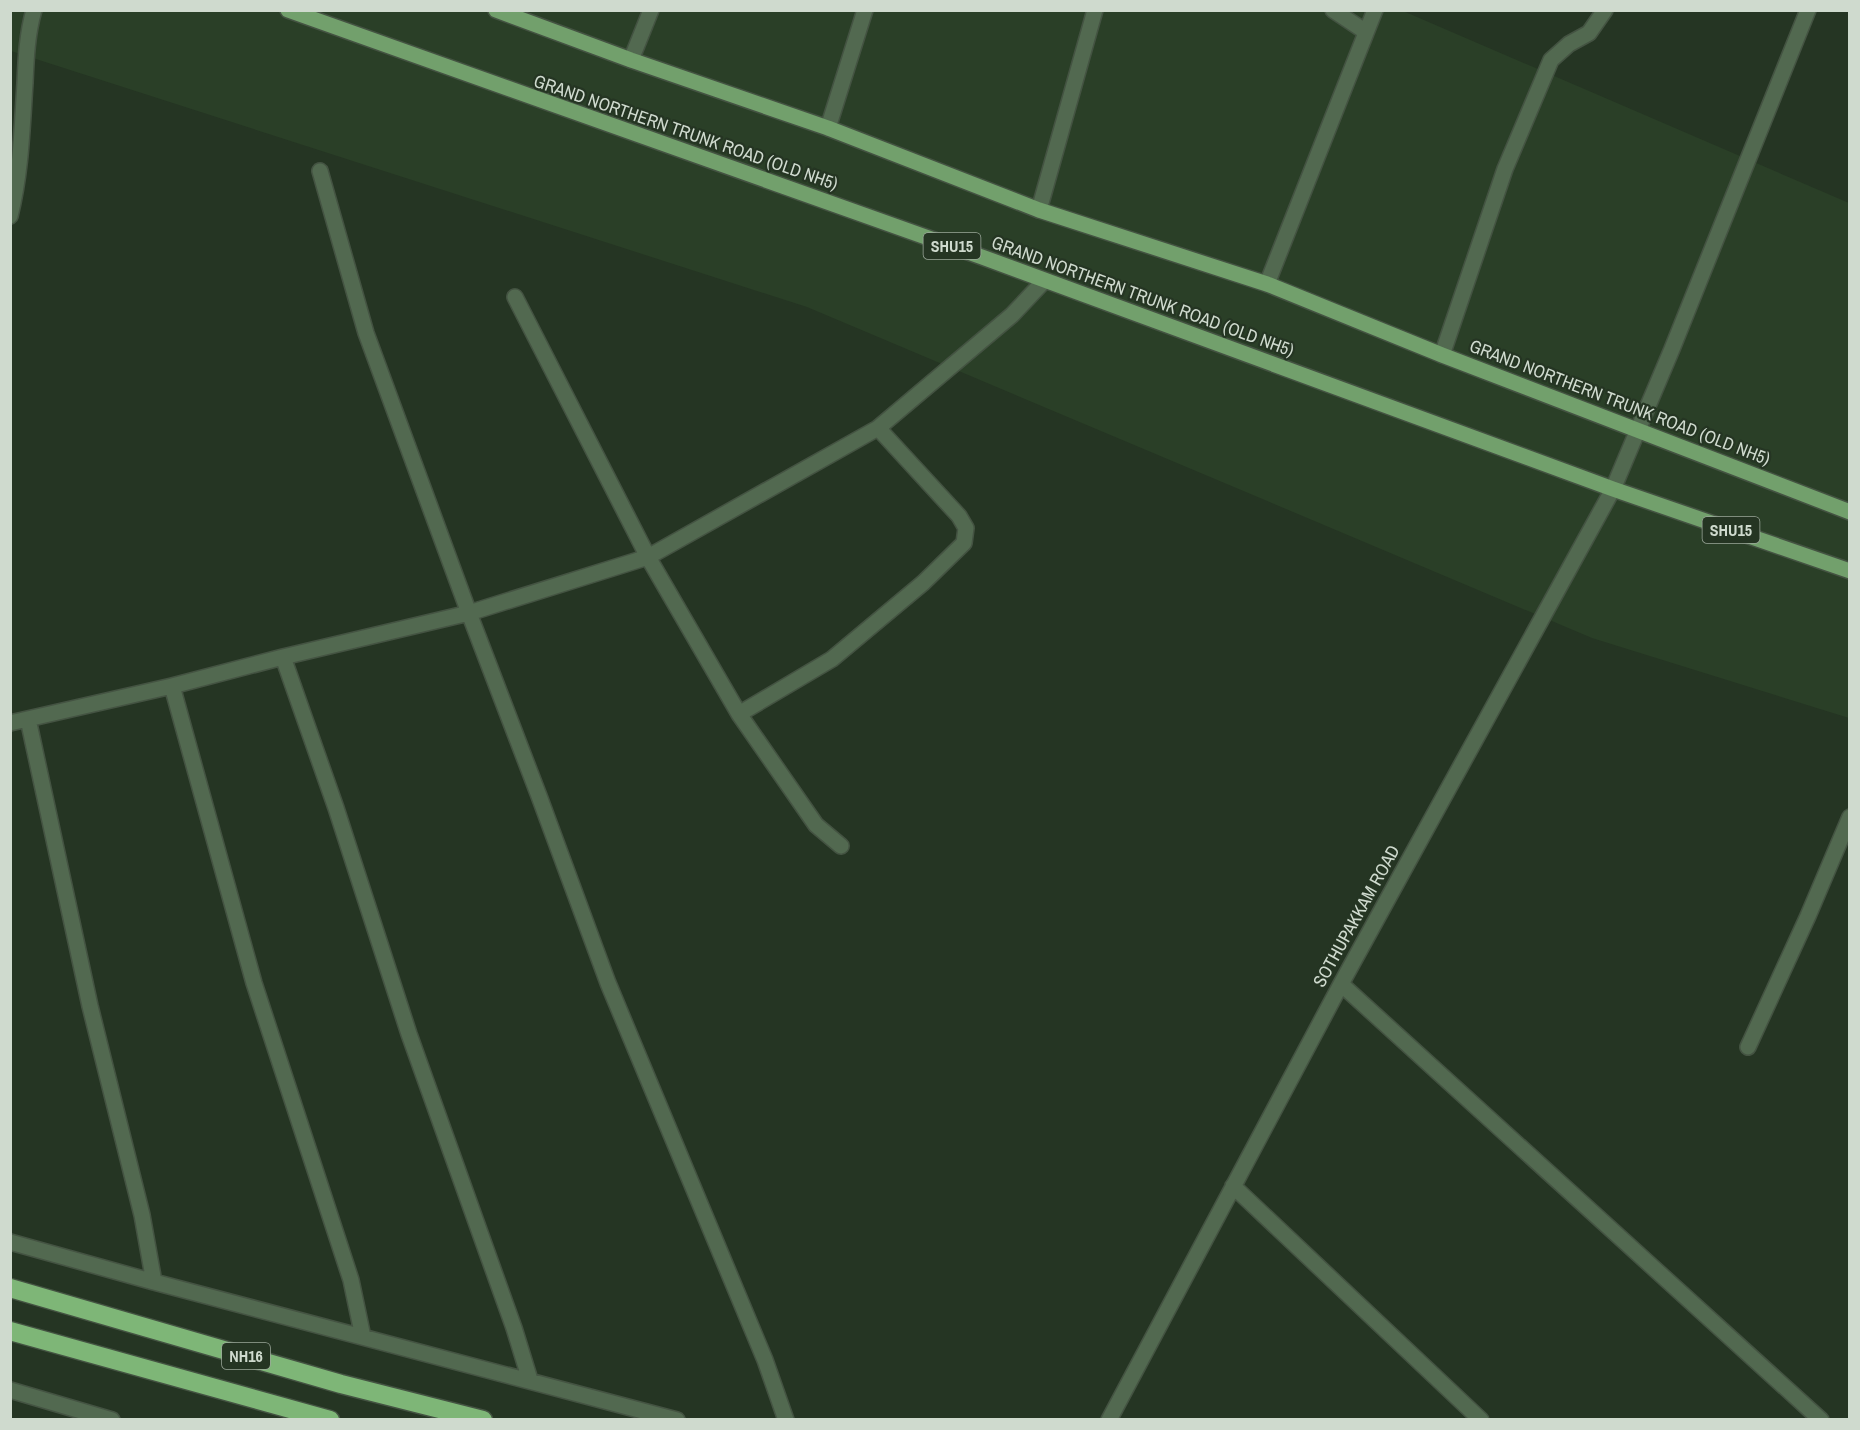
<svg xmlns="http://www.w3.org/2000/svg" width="1860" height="1430" viewBox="0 0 1860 1430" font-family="'Archivo Narrow',sans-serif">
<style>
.built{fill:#2a3f27}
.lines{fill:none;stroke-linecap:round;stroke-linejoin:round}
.minor-casing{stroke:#445342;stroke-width:18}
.major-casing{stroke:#445342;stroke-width:18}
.highway-casing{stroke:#445342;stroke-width:21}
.minor{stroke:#526950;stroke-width:15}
.major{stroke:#72a06c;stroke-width:15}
.highway{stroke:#7eb677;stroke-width:18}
.labels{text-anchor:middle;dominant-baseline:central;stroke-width:4.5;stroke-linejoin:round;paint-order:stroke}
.shield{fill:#253523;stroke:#9ca89b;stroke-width:1.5}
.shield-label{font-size:16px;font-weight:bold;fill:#cfdace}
.street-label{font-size:18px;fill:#cfdace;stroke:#253523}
</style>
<rect width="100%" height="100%" fill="#253523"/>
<path class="built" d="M 11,10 L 1403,11 L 1849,203 L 1849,718 L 1592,638 L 807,307 L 11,51 Z"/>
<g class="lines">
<g class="minor-casing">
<path id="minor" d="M 1333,10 L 1366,32
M 631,60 L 651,10
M 828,128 L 865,10
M 320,171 L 366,333 L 469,613 L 539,796 L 608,983 L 765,1360 L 786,1420
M 1039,210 L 1095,10
M 10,216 C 21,172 22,128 25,83 C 26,59 27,34 34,10
M 1267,284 L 1375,10
M 515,297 L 648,557 L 739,714 L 816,825 L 841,846
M 1442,355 L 1505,169 L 1551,60 L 1569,44 L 1589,33 L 1605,10
M 283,657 L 336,808 L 409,1034 L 514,1328 L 530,1380
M 172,686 L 254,983 L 351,1280 L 363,1337
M 739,714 L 832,659 L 923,583 L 964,543 L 966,528 L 959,516 L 878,428
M 28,719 L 90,1006 L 142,1215 L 154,1282
M 10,723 L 172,686 L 283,657 L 469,613 L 648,557 L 878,428 L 1012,315 L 1044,281
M 1341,984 L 1821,1420
M 1748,1047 L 1808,916 L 1850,817
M 1233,1186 L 1481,1420
M 10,1242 L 154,1282 L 677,1420
M 10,1390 L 112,1420
M 1109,1420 L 1341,984 L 1613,489 L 1672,349 L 1808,10"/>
</g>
<g class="major-casing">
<path id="major" d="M 288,10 L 982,257 L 1613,489 L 1850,571
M 496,10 L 631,60 L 828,128 L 1039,210 L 1267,284 L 1442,355 L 1850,512"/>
</g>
<g class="highway-casing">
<path id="highway" d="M 10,1288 L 341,1384 L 483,1420
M 10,1331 L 330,1420"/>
</g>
<use href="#minor" class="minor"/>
<use href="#major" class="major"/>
<use href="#highway" class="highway"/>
</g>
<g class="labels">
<g class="shield">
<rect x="923.5" y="233" width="57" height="26" rx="4.5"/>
<rect x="1702.5" y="517" width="57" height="26" rx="4.5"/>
<rect x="222" y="1343" width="48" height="26" rx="4.5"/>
</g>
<g class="shield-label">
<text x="952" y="246">SHU15</text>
<text x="1731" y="530">SHU15</text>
<text x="246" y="1356">NH16</text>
</g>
<g class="street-label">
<text transform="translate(686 132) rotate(19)">GRAND NORTHERN TRUNK ROAD (OLD NH5)</text>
<text transform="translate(1143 296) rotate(20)">GRAND NORTHERN TRUNK ROAD (OLD NH5)</text>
<text transform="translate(1620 402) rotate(21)">GRAND NORTHERN TRUNK ROAD (OLD NH5)</text>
<text transform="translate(1356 916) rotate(-61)">SOTHUPAKKAM ROAD</text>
</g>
</g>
<rect width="1860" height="1430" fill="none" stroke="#cfdace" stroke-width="24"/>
</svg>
